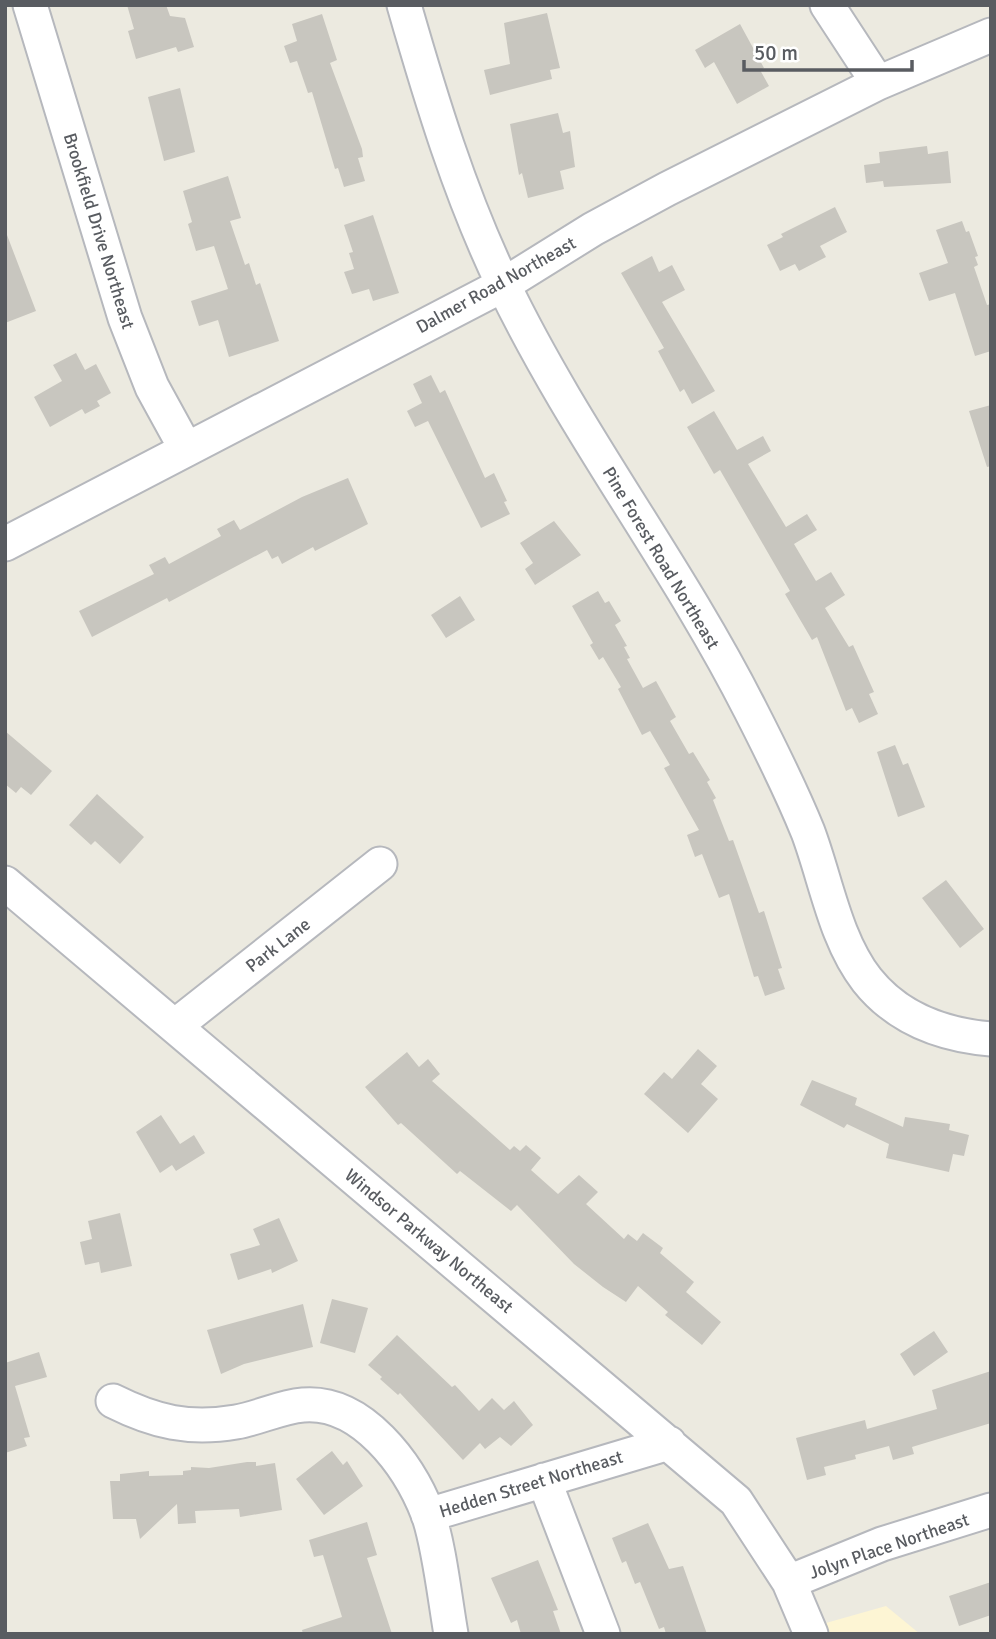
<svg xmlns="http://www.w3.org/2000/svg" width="996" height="1639" viewBox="0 0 996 1639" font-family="Signika,sans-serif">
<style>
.commercial{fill:#fdf5d4}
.building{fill:#c8c6bf}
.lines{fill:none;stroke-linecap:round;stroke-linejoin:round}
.minor-casing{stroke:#b6b8bd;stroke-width:37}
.minor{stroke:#fff;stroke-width:33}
.labels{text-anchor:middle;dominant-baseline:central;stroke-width:5;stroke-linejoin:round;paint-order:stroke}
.street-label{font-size:18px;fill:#595c61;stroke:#fff}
</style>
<rect width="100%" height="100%" fill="#eceae0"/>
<path class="commercial" d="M 886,1606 L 920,1634 L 787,1634 Z"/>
<path class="building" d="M 127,5 L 166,5 L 170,16 L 185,18 L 194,47 L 178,52 L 176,47 L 136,59 L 128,31 L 134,29 Z
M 547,13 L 560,68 L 550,70 L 552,79 L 490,95 L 484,70 L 510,64 L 504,23 Z
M 322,14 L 337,60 L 330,63 L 362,149 L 363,157 L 358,158 L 365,181 L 344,187 L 338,168 L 335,169 L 312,92 L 308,93 L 297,61 L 290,63 L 284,46 L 297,41 L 292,24 Z
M 740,24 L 764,68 L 760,70 L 769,86 L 737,104 L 714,62 L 705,68 L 695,50 Z
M 180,88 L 195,152 L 164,161 L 148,97 Z
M 558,113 L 563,133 L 570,131 L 575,167 L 560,171 L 564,189 L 528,198 L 522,173 L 519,175 L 510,124 Z
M 927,146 L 928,154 L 948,151 L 951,183 L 884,187 L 883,181 L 866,183 L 864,165 L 880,163 L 879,152 Z
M 228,176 L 241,218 L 230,221 L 245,265 L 249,263 L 256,285 L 260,283 L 279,341 L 229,357 L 218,320 L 199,326 L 191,301 L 228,289 L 214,246 L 196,251 L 188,224 L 192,222 L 183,191 Z
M 835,207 L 847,232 L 820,246 L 826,257 L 799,271 L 795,264 L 780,271 L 767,245 L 783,237 L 781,234 Z
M 373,215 L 399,293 L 373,301 L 369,289 L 352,294 L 344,272 L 354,269 L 349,253 L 353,252 L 344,225 Z
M 962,221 L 966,232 L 969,231 L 978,256 L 975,257 L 978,265 L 974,267 L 987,305 L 991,304 L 991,351 L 975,356 L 955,293 L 929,301 L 919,273 L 948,263 L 936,230 Z
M 7,235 L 36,311 L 5,323 L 5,236 Z
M 652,256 L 659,272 L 672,265 L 685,290 L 662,302 L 715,391 L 692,404 L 684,389 L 680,392 L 658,351 L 664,348 L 621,273 Z
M 76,353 L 85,370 L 96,364 L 111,393 L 97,401 L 100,406 L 85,414 L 82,409 L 50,427 L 34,397 L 62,381 L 53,365 Z
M 431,375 L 440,393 L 445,390 L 485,478 L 494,473 L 507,501 L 504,502 L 510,514 L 481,528 L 428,421 L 415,427 L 407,411 L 422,403 L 413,384 Z
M 991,405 L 991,466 L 987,467 L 969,411 Z
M 714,411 L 737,450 L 763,436 L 771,451 L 748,464 L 786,527 L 807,514 L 817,530 L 794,544 L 816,581 L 831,572 L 845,595 L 825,608 L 849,647 L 853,645 L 874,692 L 869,694 L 878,714 L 859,723 L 852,708 L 846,711 L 817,637 L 812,640 L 785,594 L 790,591 L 720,470 L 714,474 L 687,427 Z
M 348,478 L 368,524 L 315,551 L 313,547 L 282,564 L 278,556 L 272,559 L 267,550 L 169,602 L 167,598 L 92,637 L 79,611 L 154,574 L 149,565 L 165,557 L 169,564 L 221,536 L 217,529 L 234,520 L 240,530 L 302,497 Z
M 554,521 L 581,555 L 535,585 L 525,569 L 533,563 L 520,543 Z
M 598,591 L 605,603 L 609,601 L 621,621 L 615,625 L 627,646 L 624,647 L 630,658 L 627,659 L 643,688 L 656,681 L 676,717 L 670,721 L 689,754 L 693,752 L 710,780 L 707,782 L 716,798 L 713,800 L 729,841 L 733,840 L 759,913 L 764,911 L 782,968 L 778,969 L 785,989 L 765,996 L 758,976 L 754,977 L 729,894 L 719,898 L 702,854 L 695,857 L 687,835 L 699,830 L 664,768 L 670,765 L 650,731 L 642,735 L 618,689 L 621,687 L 603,657 L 599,660 L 590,645 L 593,643 L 572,606 Z
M 460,596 L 475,620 L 446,638 L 431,615 Z
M 5,731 L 52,771 L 31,795 L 21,787 L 16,793 L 5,784 Z
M 895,745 L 903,765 L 908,763 L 925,807 L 898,817 L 877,752 Z
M 97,794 L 144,837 L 120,864 L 95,841 L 91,845 L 69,825 Z
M 946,880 L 984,929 L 960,948 L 922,898 Z
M 698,1049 L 717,1066 L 701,1084 L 718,1099 L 688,1133 L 644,1094 L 664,1072 L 672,1079 Z
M 407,1052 L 419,1067 L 428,1059 L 440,1074 L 432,1081 L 510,1150 L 514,1146 L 520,1151 L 526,1145 L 541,1158 L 531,1170 L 558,1194 L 579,1175 L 598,1192 L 586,1204 L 624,1239 L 628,1234 L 637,1241 L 643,1233 L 663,1248 L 660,1253 L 694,1282 L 686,1292 L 721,1322 L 702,1345 L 665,1315 L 668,1312 L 638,1286 L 626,1302 L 603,1287 L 574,1264 L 517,1205 L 511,1211 L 460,1171 L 457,1174 L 401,1123 L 398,1125 L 365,1087 Z
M 812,1080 L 857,1098 L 855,1105 L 903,1127 L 905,1117 L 950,1124 L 949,1130 L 969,1135 L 964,1156 L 953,1154 L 949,1172 L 886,1158 L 889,1144 L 847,1124 L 844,1128 L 800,1105 Z
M 161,1115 L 180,1144 L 194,1135 L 205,1153 L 176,1171 L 172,1165 L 160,1173 L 136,1132 Z
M 120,1213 L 132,1266 L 101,1273 L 99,1262 L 85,1265 L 80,1242 L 92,1239 L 88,1221 Z
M 279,1218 L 298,1261 L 272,1273 L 271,1269 L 238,1280 L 230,1254 L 260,1245 L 253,1229 Z
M 332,1299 L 368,1308 L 355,1353 L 320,1343 Z
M 303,1304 L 313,1347 L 244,1364 L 221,1374 L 207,1330 Z
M 934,1331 L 948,1352 L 914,1376 L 900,1354 Z
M 397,1335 L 452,1387 L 455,1385 L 479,1411 L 492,1398 L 504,1410 L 514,1401 L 533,1425 L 511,1446 L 500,1437 L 485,1449 L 480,1443 L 463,1460 L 400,1393 L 398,1395 L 380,1379 L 382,1377 L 368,1365 Z
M 39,1352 L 47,1377 L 15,1386 L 30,1437 L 24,1438 L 27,1446 L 5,1453 L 5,1363 Z
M 991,1371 L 991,1423 L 912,1447 L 914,1454 L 893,1460 L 889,1446 L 855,1455 L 856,1459 L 824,1467 L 826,1475 L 807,1480 L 796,1438 L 865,1420 L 867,1429 L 937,1409 L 932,1390 Z
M 332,1451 L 343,1465 L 347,1461 L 363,1486 L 324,1515 L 296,1479 Z
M 247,1462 L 256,1462 L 256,1466 L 275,1463 L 282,1510 L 240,1517 L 239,1509 L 195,1511 L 196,1523 L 178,1524 L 177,1504 L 140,1539 L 136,1519 L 113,1519 L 110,1481 L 120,1481 L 120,1474 L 149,1471 L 149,1476 L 183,1475 L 183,1471 L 191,1470 L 191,1467 L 209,1468 Z
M 367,1522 L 377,1555 L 367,1558 L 392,1634 L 303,1634 L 302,1630 L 342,1617 L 323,1555 L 314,1557 L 309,1540 Z
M 648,1523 L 669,1569 L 683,1566 L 707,1634 L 666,1634 L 664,1627 L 659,1629 L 640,1582 L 635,1584 L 626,1561 L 622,1563 L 612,1538 Z
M 538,1560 L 558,1610 L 553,1611 L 561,1634 L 521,1634 L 517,1620 L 511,1623 L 491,1578 Z
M 991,1582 L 991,1615 L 959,1626 L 949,1596 Z"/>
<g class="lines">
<g class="minor-casing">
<path id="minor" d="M 30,5 L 125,318 L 152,387 L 186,449
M 404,5 C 431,99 460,195 503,284 C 574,432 676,563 750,709 C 771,750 791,790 808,832 C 826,880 835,939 867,980 C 898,1019 942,1035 991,1039
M 827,5 L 878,83
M 5,544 L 503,285 L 593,229 L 667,189 L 878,83 L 991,35
M 5,883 L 736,1501 L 789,1582 L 811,1634
M 175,1026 L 380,864
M 113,1401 C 155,1422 189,1430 236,1422 C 259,1418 280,1407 303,1405 C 362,1400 409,1465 428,1514 C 439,1544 445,1600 451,1634
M 544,1480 L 603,1634
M 428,1515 L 669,1443
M 789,1582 L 882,1544 L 991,1510"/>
</g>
<use href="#minor" class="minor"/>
</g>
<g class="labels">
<g class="street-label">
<text transform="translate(99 231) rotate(73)">Brookfield Drive Northeast</text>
<text transform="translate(496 285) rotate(-29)">Dalmer Road Northeast</text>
<text transform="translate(661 558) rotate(59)">Pine Forest Road Northeast</text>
<text transform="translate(278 945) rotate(-38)">Park Lane</text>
<text transform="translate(429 1241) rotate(40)">Windsor Parkway Northeast</text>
<text transform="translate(531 1484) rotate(-17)">Hedden Street Northeast</text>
<text transform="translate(889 1546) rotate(-19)">Jolyn Place Northeast</text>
</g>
</g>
<rect width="996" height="1639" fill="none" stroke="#595c61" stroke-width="14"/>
<path d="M744 60v10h168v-10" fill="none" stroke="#595c61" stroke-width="3.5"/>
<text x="754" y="60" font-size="21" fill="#595c61" stroke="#ffffff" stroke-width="5" paint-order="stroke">50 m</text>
</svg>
